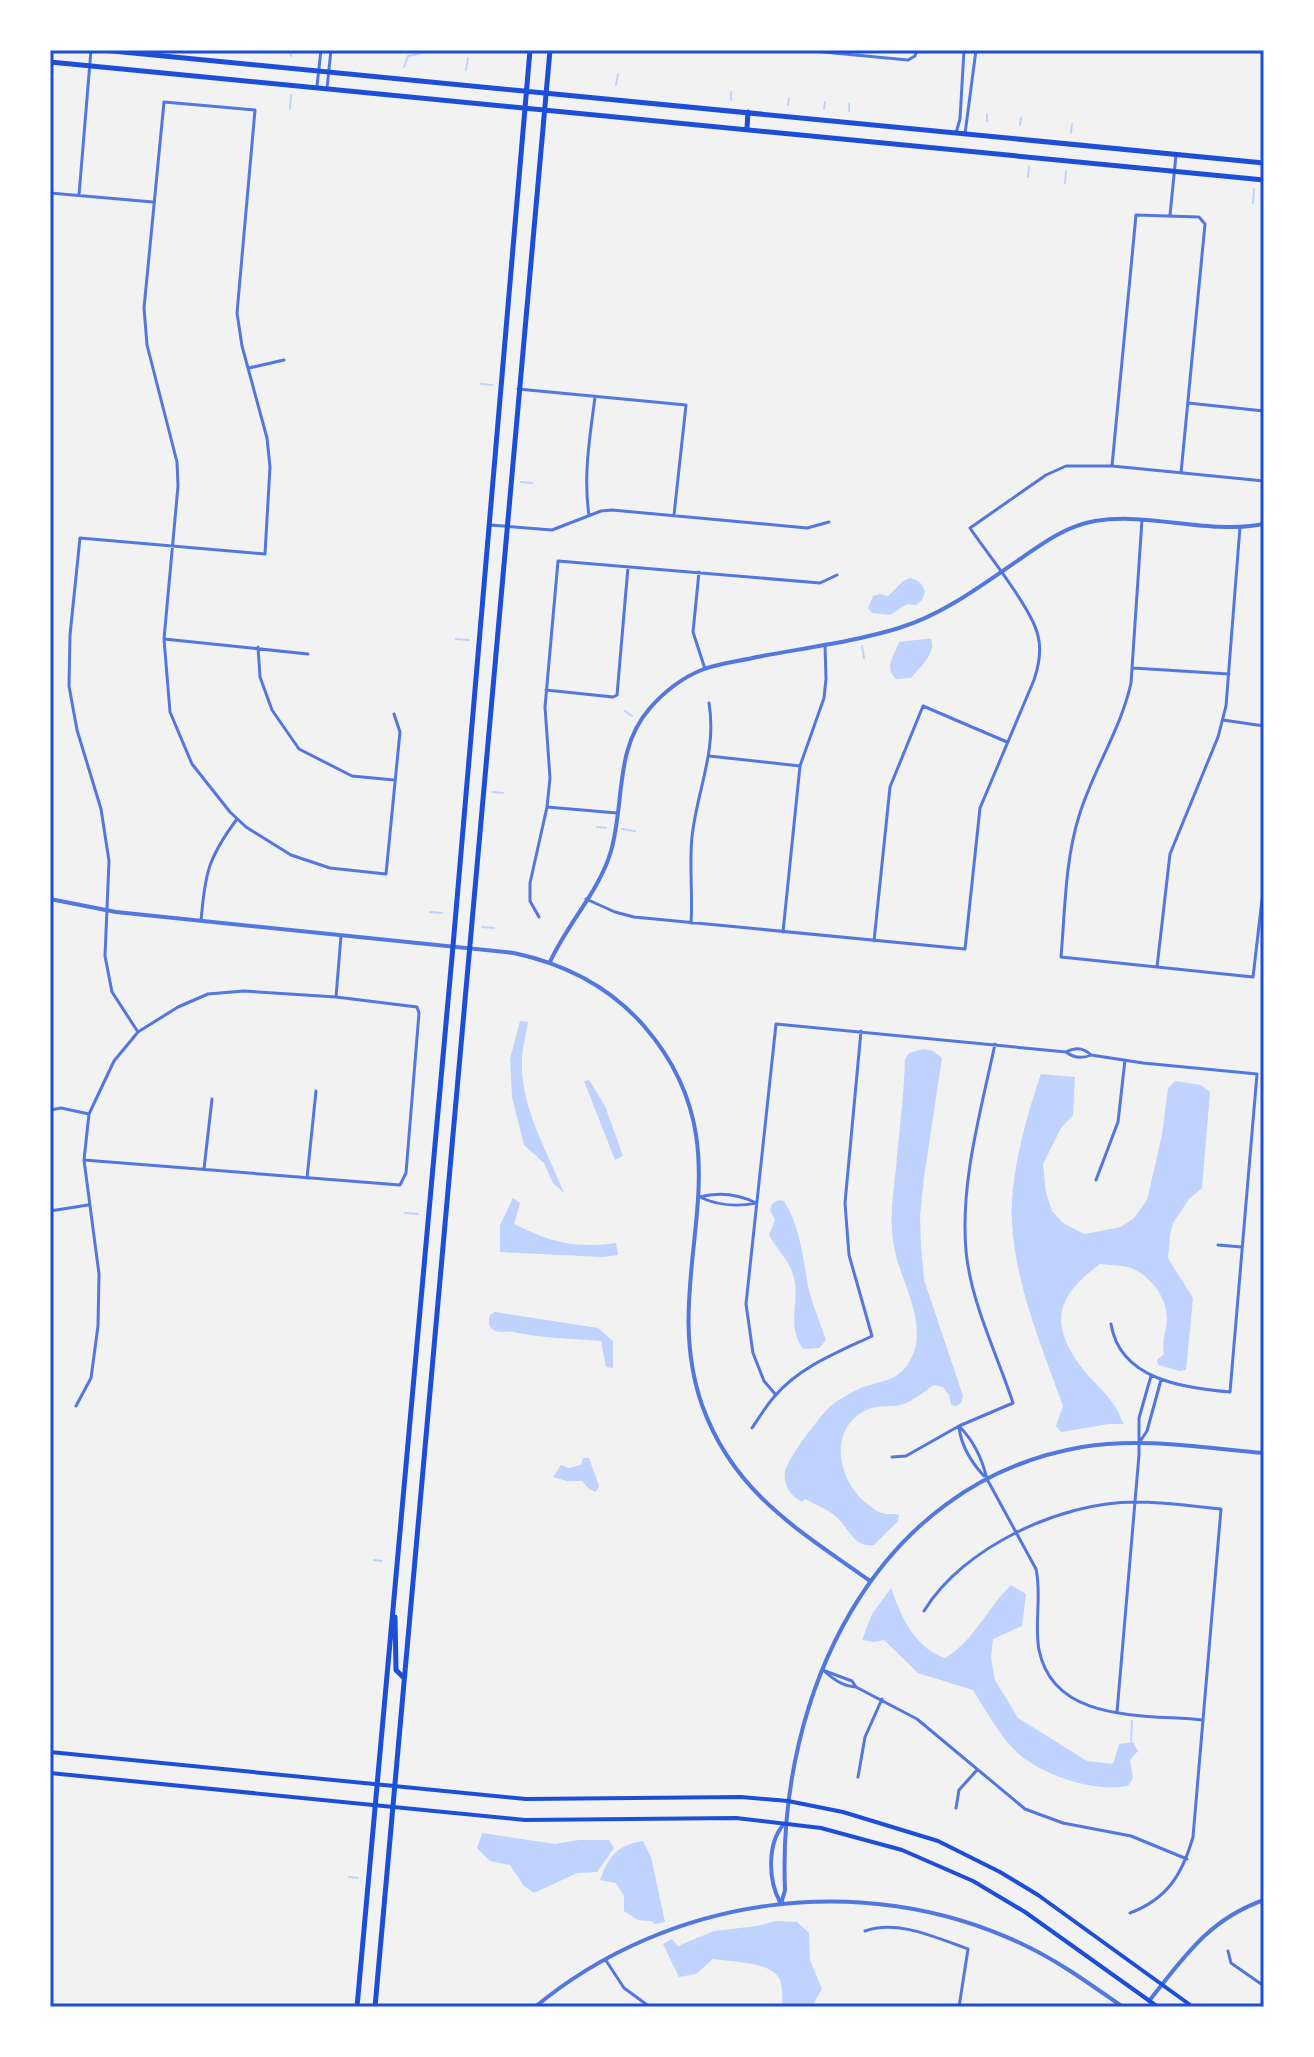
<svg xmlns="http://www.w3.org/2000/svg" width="1314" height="2057" viewBox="0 0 1314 2057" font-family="'DejaVu Sans',sans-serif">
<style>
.water{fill:#bfd3fe}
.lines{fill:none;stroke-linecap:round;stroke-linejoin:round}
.stream{stroke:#bfd3fe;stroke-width:2}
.minor{stroke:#5277de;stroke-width:3}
.tertiary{stroke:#5277de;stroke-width:4}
.secondary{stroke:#1d4ed8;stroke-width:4}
.primary{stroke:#1d4ed8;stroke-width:5}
.neatline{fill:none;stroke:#1d4ed8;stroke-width:3}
</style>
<rect width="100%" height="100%" fill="#f2f2f2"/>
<path class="water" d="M 910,578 C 919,580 922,583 925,592 L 922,600 L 916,605 L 907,604 L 890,615 L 872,613 L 868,608 L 873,596 L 880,594 L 888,596 L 903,581 Z
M 925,639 L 931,639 C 937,653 920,667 911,678 L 896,679 C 883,667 895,655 899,642 Z
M 520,1021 L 528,1022 C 526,1035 522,1048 522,1060 C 520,1106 547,1151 564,1193 L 553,1183 L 544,1163 L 524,1145 L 512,1097 L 510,1059 Z
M 923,1049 L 933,1051 L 942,1058 L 924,1177 L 920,1217 L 921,1246 L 924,1280 L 963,1396 L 961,1403 L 956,1406 L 951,1405 L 949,1395 L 943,1387 L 934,1385 C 923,1392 909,1405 896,1406 C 885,1407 877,1405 866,1410 C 827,1430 838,1480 866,1503 C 870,1506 877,1512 882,1513 C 888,1515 893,1513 899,1515 L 898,1521 L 874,1545 C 852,1548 849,1526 834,1515 C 826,1508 815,1505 805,1499 L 802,1502 C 791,1496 783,1486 785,1472 C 787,1459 823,1411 834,1403 C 842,1398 852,1392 861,1388 C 879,1381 896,1382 908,1364 C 932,1327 901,1285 894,1247 C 889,1221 893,1195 896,1168 C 899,1132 904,1095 905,1059 L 909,1053 Z
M 1041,1074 L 1075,1077 L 1073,1115 L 1061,1128 L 1043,1164 L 1046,1193 L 1052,1211 L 1063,1223 L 1084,1234 L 1121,1227 L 1134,1218 L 1147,1200 L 1162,1135 L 1168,1088 L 1175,1081 L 1201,1085 L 1210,1092 L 1202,1188 L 1189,1199 L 1173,1223 L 1170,1235 L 1168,1258 L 1193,1298 L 1186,1370 L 1180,1371 L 1158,1365 L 1157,1360 L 1164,1354 C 1161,1341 1167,1331 1167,1317 C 1166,1296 1150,1276 1131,1268 C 1122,1265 1109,1265 1100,1264 C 1059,1294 1048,1321 1079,1364 C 1090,1380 1106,1391 1116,1408 C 1120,1413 1120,1419 1124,1424 L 1109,1424 L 1061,1432 L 1056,1426 L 1063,1406 C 1042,1348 1016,1286 1012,1224 C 1009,1178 1026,1117 1041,1074 Z
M 589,1080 L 605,1106 L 623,1156 L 615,1160 L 584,1081 Z
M 513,1198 L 520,1203 L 514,1224 C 550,1242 575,1249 616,1243 L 618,1255 L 603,1257 L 500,1252 L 500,1225 Z
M 778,1200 L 784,1201 C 800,1227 803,1256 808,1286 C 812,1304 820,1322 826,1340 L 819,1348 L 803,1349 C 786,1325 800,1302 794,1278 C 790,1261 777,1250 769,1235 L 775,1220 L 770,1210 L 772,1204 Z
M 495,1312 L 598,1328 L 613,1341 L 613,1368 L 606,1367 L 601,1341 C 572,1339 542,1338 513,1332 C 507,1331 501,1333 495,1331 C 488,1327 488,1322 490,1315 Z
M 583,1458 L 589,1458 L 599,1486 L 596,1492 L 589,1489 L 582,1481 L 567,1481 L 553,1477 L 561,1465 L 569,1468 L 581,1465 Z
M 1011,1585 L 1026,1594 L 1022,1626 L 993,1639 L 991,1658 L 995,1680 L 1018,1718 L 1087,1761 L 1113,1764 L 1119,1744 L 1133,1742 L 1138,1751 L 1130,1760 L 1133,1778 L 1128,1786 C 1094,1792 1048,1777 1021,1756 C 1001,1739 987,1712 973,1690 L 918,1673 L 884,1640 L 874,1642 L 862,1640 L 872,1614 L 891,1588 C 901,1617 915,1648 945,1658 C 974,1641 987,1608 1011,1585 Z
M 482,1833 L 555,1844 L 579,1840 L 609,1840 L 614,1848 L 597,1872 L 577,1873 L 534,1893 L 524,1886 L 510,1865 L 490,1861 L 477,1848 Z
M 643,1841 L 651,1857 L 665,1922 L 655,1924 L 651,1921 L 638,1920 L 624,1911 L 624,1896 L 616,1883 L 600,1880 C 609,1856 617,1845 643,1841 Z
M 776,1921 L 797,1922 L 809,1933 L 810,1960 L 822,1989 L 811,2007 L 782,2007 C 782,1999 783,1988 780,1980 C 772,1961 731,1962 713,1959 L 696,1974 L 679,1977 L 663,1944 L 672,1939 L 678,1946 L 714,1931 L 757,1926 Z"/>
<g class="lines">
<path class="stream" d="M 291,56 L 291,50
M 404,67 L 408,56 L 419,54
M 466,70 L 468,58
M 616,85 L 618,74
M 731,100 L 731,92
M 788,105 L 789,98
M 290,109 L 291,95
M 824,109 L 825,102
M 849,111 L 849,104
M 987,121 L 987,114
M 1020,125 L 1021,118
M 1071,133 L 1072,124
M 1028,177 L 1029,167
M 1065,183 L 1066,171
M 1253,203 L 1254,189
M 481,384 L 492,385
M 521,482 L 532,483
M 456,639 L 469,640
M 862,646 L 864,658
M 625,711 L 632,716
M 493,792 L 503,793
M 597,827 L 606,828
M 622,829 L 635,831
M 430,912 L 442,913
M 482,927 L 494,928
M 405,1213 L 418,1214
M 374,1560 L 382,1561
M 1131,1741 L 1132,1721
M 349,1877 L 358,1878"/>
<path class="minor" d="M 802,50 L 908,60 L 915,56 L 917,50
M 317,86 L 321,50
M 327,88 L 331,50
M 956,133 L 960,119 L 964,50
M 965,134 L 976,50
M 50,193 L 153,202
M 79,195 L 91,50
M 1170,215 L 1176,155
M 249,368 L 284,360
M 518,389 L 686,405 L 674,515
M 1188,403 L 1264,411
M 1112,466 L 1136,215 L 1199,217 L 1205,224 L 1181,473
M 589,515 C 583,476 590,436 595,397
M 1142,520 L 1131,683 C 1121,729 1093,770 1079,816 C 1065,861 1065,911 1061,957 L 1253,977 L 1264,883
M 490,525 L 552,530 L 601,511 L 612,510 L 807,528 L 829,522
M 699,572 L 693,632 L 705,669
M 164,639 L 308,654
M 258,647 L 260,677 L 272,710 L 299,749 L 352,776 L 394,780
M 1133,668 L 1229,674
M 546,690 L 613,697 L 617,695 L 628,567
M 1223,720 L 1264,726
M 709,756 L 800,766
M 547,807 L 617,813
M 586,899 L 615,912 L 634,917 L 965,949 L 980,808 L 1034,680 C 1039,665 1042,651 1038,636 C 1033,610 986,552 970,528 L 1046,475 L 1066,466 L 1112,466 L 1264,481
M 539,917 L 530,901 L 530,883 L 547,807 L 550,778 L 545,707 L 558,561 L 820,583 L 837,575
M 201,921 C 205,873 208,858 237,819
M 691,923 C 693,895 689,865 692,837 C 697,790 717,752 709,703
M 783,932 L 800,766 L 824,698 L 826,679 L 825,645
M 874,941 L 890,787 L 923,706 L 1007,742
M 1157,967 L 1170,854 L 1218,737 L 1226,706 L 1240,527
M 336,997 L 341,936
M 138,1032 L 112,992 L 105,956 L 109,861 L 101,809 L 77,730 L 69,686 L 70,635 L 80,538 L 265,554 L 270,467 L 267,438 L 242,346 L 237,313 L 255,110 L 164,102 L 144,308 L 147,345 L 177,462 L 178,486 L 164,639 L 170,712 L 192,764 L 230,812 L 246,827 L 291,855 L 330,868 L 386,874 L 400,732 L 394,714
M 1066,1052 C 1074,1058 1082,1059 1091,1055
M 50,1110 L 61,1108 L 89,1114
M 204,1169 L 212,1099
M 307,1178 L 316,1091
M 1096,1180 L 1118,1122 L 1125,1060
M 699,1197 C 719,1192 738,1194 756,1203
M 702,1198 C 718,1205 738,1207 756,1203
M 50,1211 L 88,1205
M 1218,1245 L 1242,1247
M 776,1395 L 764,1381 L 753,1353 L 746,1304 L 776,1024 L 1066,1052 C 1075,1047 1084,1048 1091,1055 L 1143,1063 L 1257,1074 L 1230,1392 C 1184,1388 1120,1380 1111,1324
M 76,1406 L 91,1378 L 98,1326 L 99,1274 L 84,1160 L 89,1114 L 114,1061 L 138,1032 L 178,1007 L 208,994 L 244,991 L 336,997 L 417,1007 L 419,1013 L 406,1173 L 400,1185 L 84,1160
M 959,1426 C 974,1441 982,1458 987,1479 L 1036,1569 C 1042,1596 1034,1623 1039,1650 C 1054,1724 1146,1714 1203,1720
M 959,1427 C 961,1445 972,1463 984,1476
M 752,1428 C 759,1418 766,1406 774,1397 C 799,1367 838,1352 872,1336 L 849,1255 L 845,1203 L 861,1031
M 1139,1443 L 1147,1431 L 1161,1380
M 892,1457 L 906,1456 L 959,1426 L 1013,1403 C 997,1354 971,1303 966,1251 C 960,1182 981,1111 995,1044
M 924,1611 C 963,1547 1061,1502 1135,1502 C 1163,1502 1193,1506 1221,1509 L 1193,1837 C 1182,1875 1167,1899 1130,1913
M 823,1670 C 833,1679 842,1686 856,1687 L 917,1719 L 1025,1809 L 1063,1823 L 1131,1836 L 1187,1859
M 825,1671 L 852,1681 L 856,1687
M 1117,1712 L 1139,1455 L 1139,1418 L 1151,1376
M 858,1777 L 865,1737 L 882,1699
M 956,1808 L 959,1790 L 977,1770
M 865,1931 C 897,1919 937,1938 968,1949 L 959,2007
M 1228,1951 L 1231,1963 L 1264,1986
M 605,1959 L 624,1988 L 650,2007"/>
<path class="tertiary" d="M 50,899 L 116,912 L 514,953 C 565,964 610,987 644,1026 C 755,1154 655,1270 702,1405 C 733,1492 798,1530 870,1581
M 550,962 C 567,924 600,890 611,851 C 625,802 614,749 650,708 C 665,691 683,677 704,669 C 721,663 740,661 757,657 C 804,648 853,642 899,628 C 944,614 982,585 1020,559 C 1043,543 1066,526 1095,521 C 1151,512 1208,535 1264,524
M 780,1902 C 768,1880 767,1843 784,1824
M 781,1904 L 785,1890 C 777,1697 873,1483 1082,1447 C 1142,1437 1204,1448 1264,1453
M 1149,2001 C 1184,1957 1209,1919 1264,1900
M 535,2007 C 669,1896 862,1869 1020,1943 C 1057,1960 1090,1984 1123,2007"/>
<path class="secondary" d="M 50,1752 L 526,1799 L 741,1797 L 788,1801 L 843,1812 L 938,1841 L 1000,1872 L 1038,1895 L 1193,2007
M 50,1773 L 525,1820 L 736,1818 L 821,1828 L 902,1850 L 973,1881 L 1025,1912 L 1158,2007"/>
<path class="primary" d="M 102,50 L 1264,163
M 50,62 L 1264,180
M 747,128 L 748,112
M 395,1617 L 396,1670 L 404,1678
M 357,2007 L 453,946 L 530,50
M 375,2007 L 550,50"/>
</g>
<rect width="1314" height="2057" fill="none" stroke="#ffffff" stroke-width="104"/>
<rect x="52" y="52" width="1210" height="1953" class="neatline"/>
</svg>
